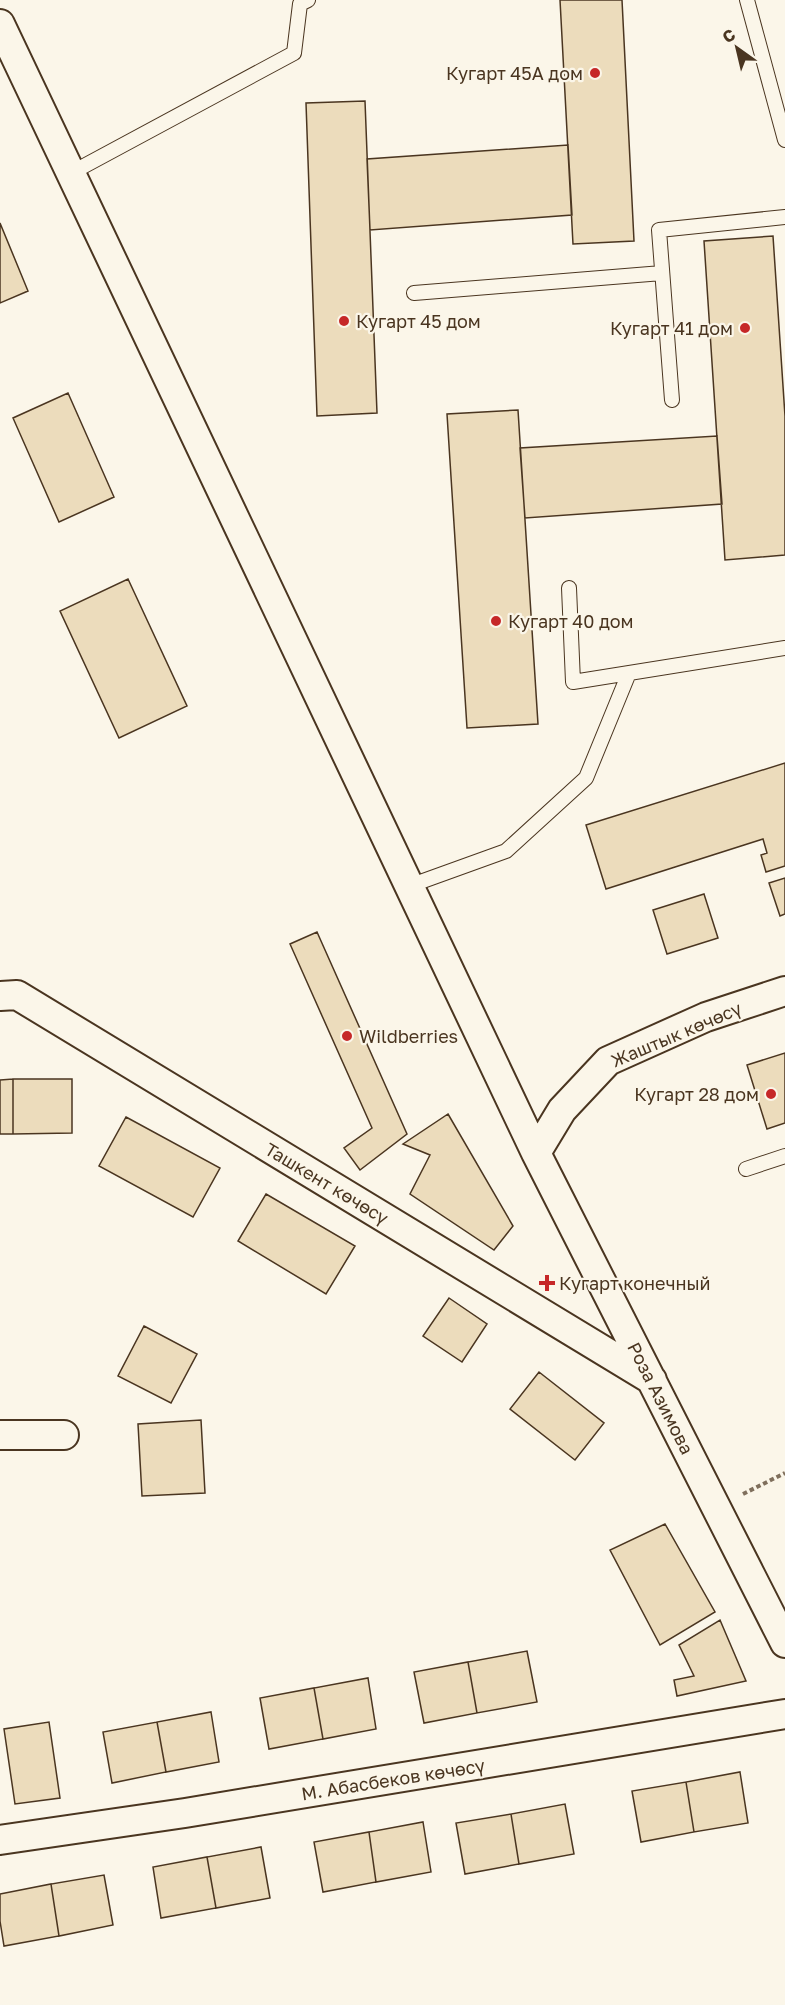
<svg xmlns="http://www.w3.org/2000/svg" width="785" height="2005" viewBox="0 0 785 2005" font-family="'Golos Text',sans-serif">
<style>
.building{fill:#ecdcbc;stroke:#4a3520;stroke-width:1.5}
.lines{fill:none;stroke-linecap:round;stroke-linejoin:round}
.lane-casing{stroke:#4a3520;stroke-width:16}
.street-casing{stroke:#4a3520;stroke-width:32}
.path{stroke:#7f6f5c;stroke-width:4;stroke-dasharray:4.5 3;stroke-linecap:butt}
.lane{stroke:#fbf6e9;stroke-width:14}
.street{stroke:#fbf6e9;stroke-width:28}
.poi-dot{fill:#c62828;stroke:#fbf6e9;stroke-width:2}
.labels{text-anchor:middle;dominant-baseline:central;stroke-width:4.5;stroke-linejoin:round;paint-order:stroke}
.poi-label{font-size:18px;fill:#4a3520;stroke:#fbf6e9;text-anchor:start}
.street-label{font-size:18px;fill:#4a3520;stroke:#fbf6e9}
</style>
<rect width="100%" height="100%" fill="#fbf6e9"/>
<path class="building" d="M 560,0 L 622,0 L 634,241 L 573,244 Z
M 365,101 L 377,413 L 317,416 L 306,103 Z
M 568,145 L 572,215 L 370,230 L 367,159 Z
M 0,223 L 28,291 L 0,303 Z
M 773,236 L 785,416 L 785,555 L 725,560 L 704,241 Z
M 68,393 L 114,497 L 59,522 L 13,418 Z
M 518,410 L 538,724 L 467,728 L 447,414 Z
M 717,436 L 722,504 L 525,518 L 520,448 Z
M 128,579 L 187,706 L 119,738 L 60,611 Z
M 785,763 L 785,866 L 766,872 L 761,855 L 767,853 L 763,839 L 606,889 L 586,825 Z
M 785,878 L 785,914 L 780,916 L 769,883 Z
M 704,894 L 718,938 L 667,954 L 653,910 Z
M 317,932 L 407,1134 L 360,1170 L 344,1148 L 372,1128 L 290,944 Z
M 785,1053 L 785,1123 L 767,1129 L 747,1065 Z
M 13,1079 L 13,1134 L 0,1134 L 0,1080 Z
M 13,1079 L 72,1079 L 72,1133 L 13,1134 Z
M 448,1114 L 513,1226 L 494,1250 L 410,1194 L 430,1155 L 403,1144 Z
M 126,1117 L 220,1168 L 193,1217 L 99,1166 Z
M 266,1194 L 355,1246 L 326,1294 L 238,1241 Z
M 449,1298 L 487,1324 L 462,1362 L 423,1336 Z
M 144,1326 L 197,1354 L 171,1403 L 118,1376 Z
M 539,1372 L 604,1423 L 575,1460 L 510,1409 Z
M 201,1420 L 205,1493 L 142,1496 L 138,1424 Z
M 665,1524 L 715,1612 L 660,1645 L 610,1550 Z
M 720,1620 L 746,1681 L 677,1696 L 674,1680 L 694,1676 L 679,1645 Z
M 527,1651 L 537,1702 L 477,1713 L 468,1662 Z
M 468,1662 L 477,1713 L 424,1723 L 414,1672 Z
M 368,1678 L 376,1729 L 323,1739 L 314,1688 Z
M 314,1688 L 323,1739 L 269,1749 L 260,1698 Z
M 211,1712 L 219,1762 L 166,1772 L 157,1722 Z
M 49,1722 L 60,1798 L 15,1804 L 4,1729 Z
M 157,1722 L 166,1772 L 112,1783 L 103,1732 Z
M 740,1772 L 748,1823 L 694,1832 L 686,1782 Z
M 686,1782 L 694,1832 L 641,1842 L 632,1791 Z
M 565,1804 L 574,1854 L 519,1864 L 511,1814 Z
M 511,1814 L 519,1864 L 465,1874 L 456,1823 Z
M 423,1822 L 431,1872 L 376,1882 L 369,1832 Z
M 369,1832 L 376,1882 L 323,1892 L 314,1842 Z
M 261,1847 L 270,1898 L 216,1908 L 207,1857 Z
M 207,1857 L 216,1908 L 161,1918 L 153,1867 Z
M 104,1875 L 113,1925 L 59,1936 L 51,1884 Z
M 51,1884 L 59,1936 L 4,1946 L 0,1921 L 0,1894 Z"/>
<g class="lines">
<g class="lane-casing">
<path id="lane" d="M 747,0 L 785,140
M 71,173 L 294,53 L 300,4 L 308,0
M 414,293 L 662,273
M 672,400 L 659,230 L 785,217
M 569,588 L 573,682 L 785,648
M 409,886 L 506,851 L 586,778 L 629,673
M 746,1169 L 785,1156"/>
</g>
<g class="street-casing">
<path id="street" d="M 0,24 L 536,1153 L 785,1643
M 0,996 L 17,995 L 652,1380
M 536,1153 L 562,1110 L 608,1061 L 706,1017 L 785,991
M 0,1435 L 64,1435
M 0,1840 L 185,1813 L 785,1714"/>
</g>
<path class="path" d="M 743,1494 L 785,1473"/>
<use href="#lane" class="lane"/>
<use href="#street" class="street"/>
</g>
<g class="poi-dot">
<circle cx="595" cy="73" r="6"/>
<circle cx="344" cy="321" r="6"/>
<circle cx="745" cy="328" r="6"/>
<circle cx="496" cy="621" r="6"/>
<circle cx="347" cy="1036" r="6"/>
<circle cx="771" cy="1094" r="6"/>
<path d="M544 1274h6v6h6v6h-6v6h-6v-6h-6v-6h6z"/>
</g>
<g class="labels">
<g class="poi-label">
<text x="583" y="73" text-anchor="end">Кугарт 45А дом</text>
<text x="356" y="321">Кугарт 45 дом</text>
<text x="733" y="328" text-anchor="end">Кугарт 41 дом</text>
<text x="508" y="621">Кугарт 40 дом</text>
<text x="359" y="1036">Wildberries</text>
<text x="759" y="1094" text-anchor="end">Кугарт 28 дом</text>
<text x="559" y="1283">Кугарт конечный</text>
</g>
<g class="street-label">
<text transform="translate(676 1034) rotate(-23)">Жаштык көчөсү</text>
<text transform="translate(327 1183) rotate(31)">Ташкент көчөсү</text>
<text transform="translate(661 1398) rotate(63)">Роза Азимова</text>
<text transform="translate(393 1779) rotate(-9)">М. Абасбеков көчөсү</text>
</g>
</g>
<g transform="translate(737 48) rotate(326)" stroke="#fbf6e9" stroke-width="4.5" paint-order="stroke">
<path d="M0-4.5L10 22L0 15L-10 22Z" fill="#4a3520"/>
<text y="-9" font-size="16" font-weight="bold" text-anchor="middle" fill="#4a3520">С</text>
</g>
</svg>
